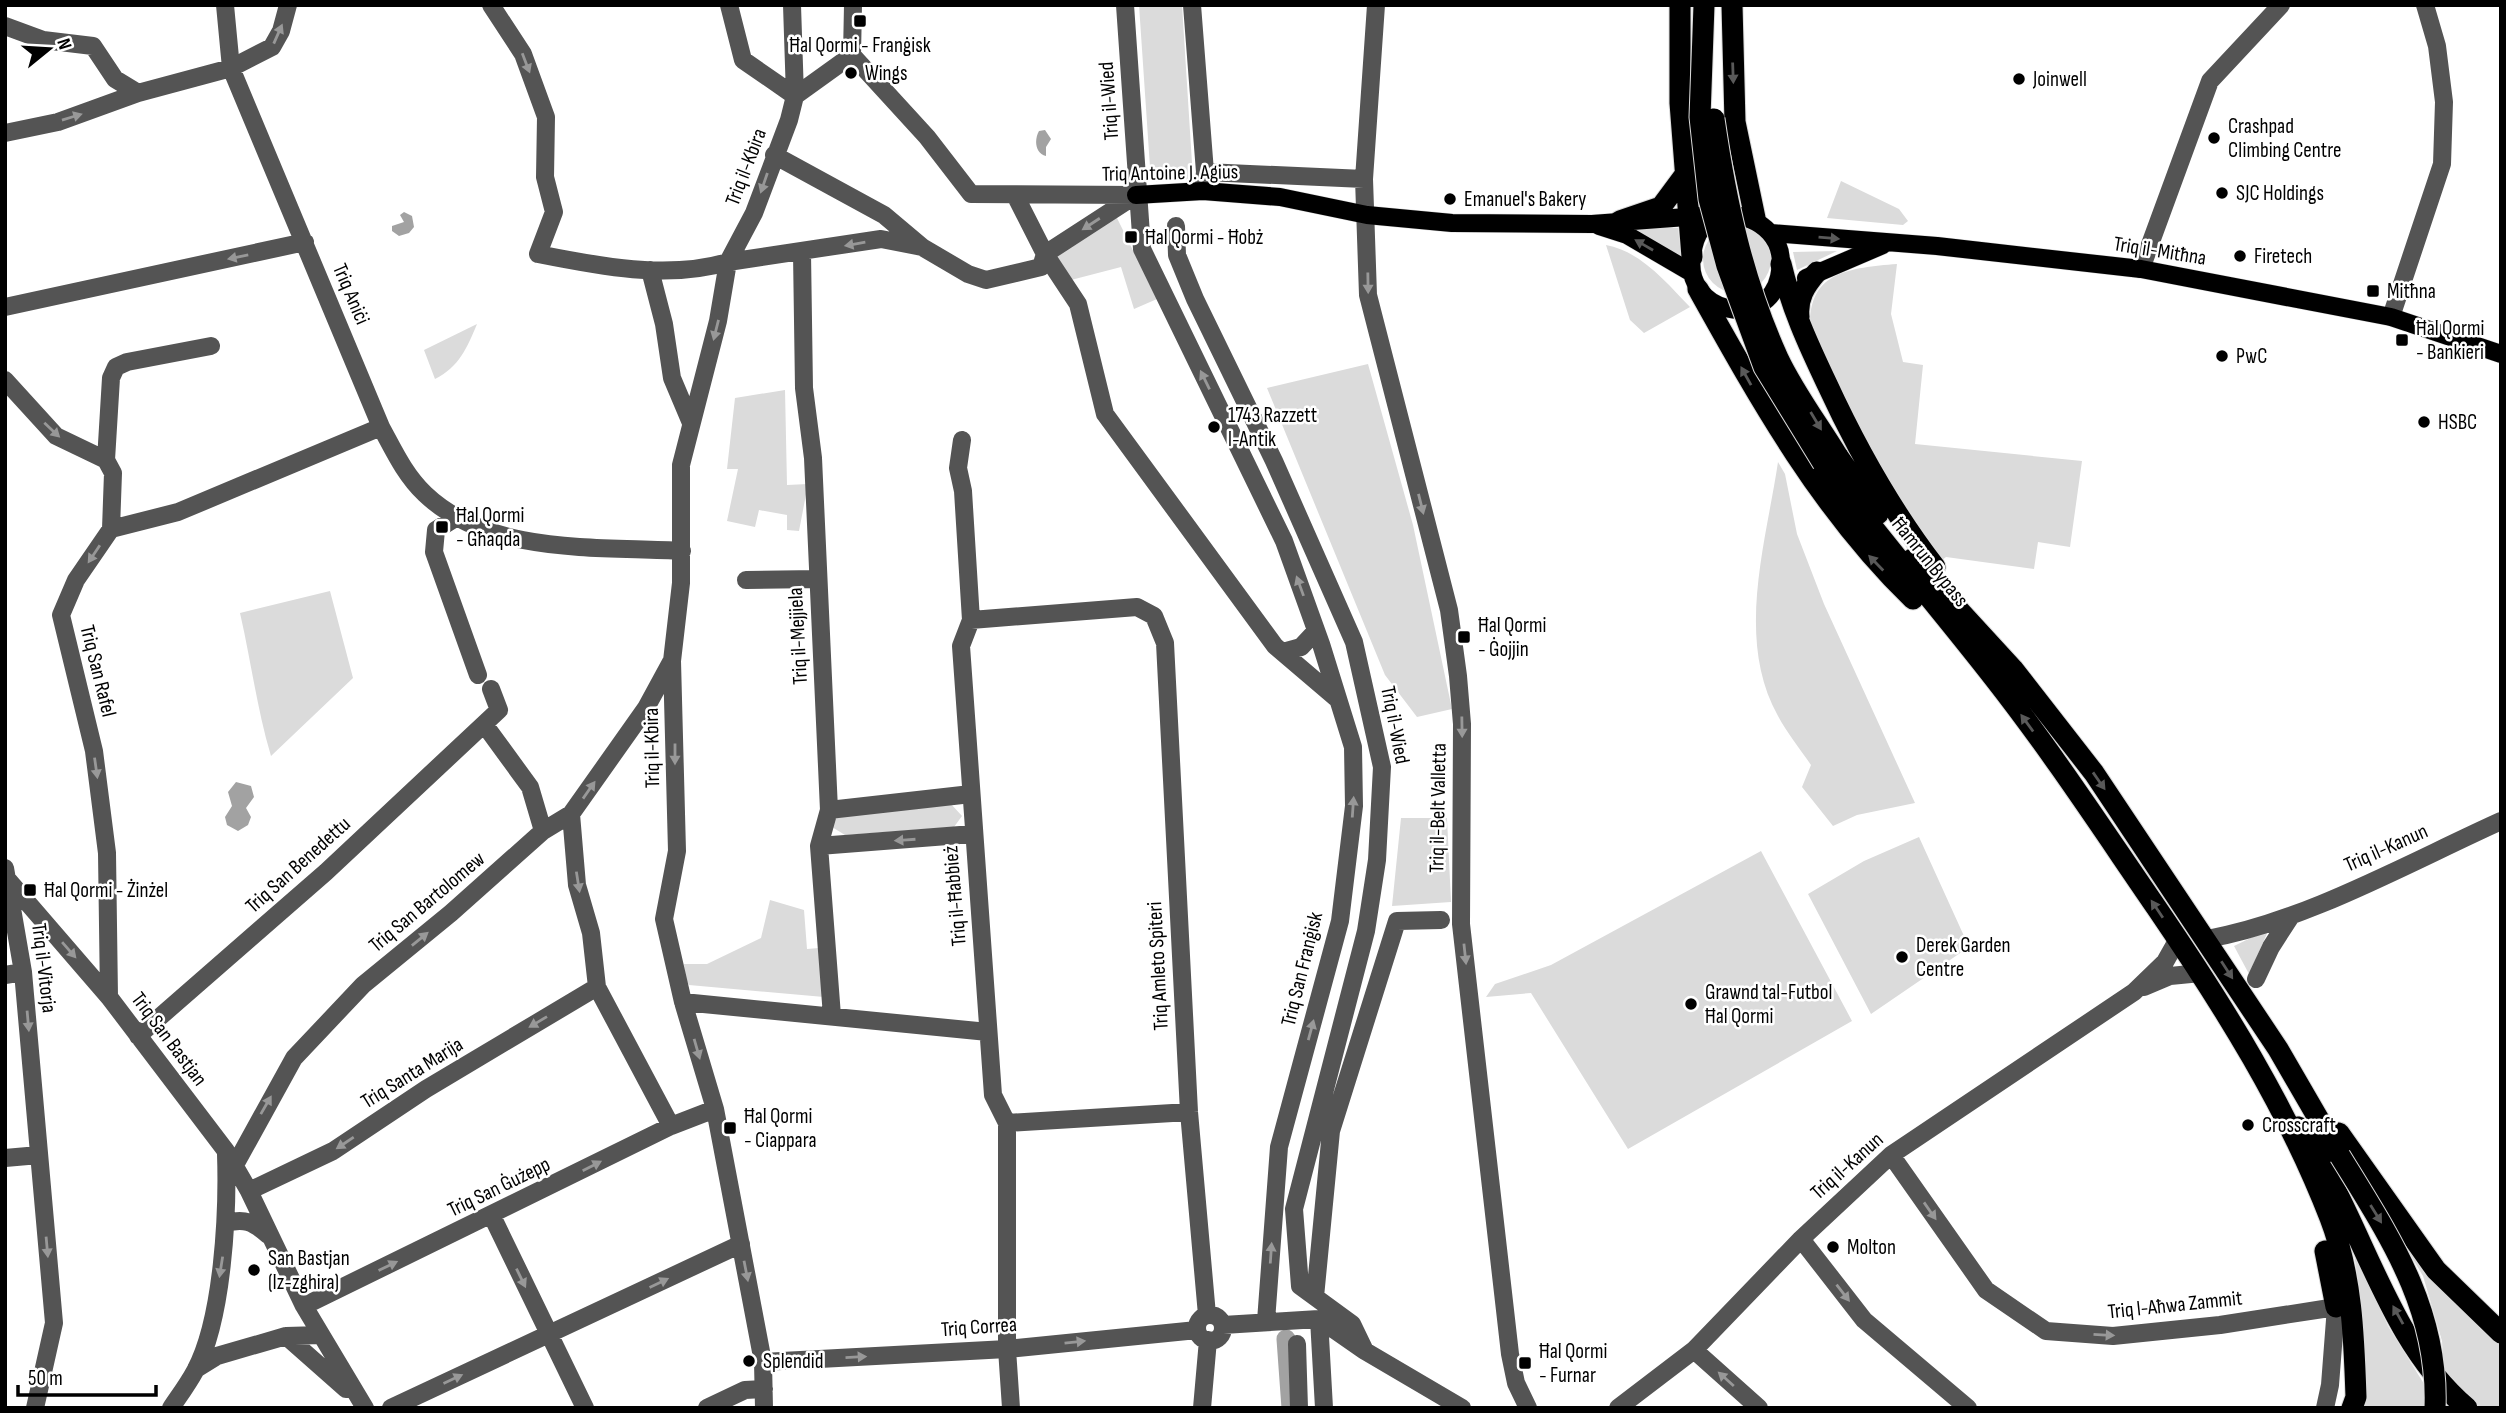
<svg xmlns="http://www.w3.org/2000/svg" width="2506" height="1413" viewBox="0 0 2506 1413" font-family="'Sofia Sans Condensed',sans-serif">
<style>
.green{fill:#dbdbdb}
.water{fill:#a2a2a2}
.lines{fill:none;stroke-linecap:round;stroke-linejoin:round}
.canal{stroke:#a2a2a2;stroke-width:19}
.major-casing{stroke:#dbdbdb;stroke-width:19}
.highway-casing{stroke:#dbdbdb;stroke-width:23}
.minor{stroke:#545454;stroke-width:18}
.major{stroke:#000;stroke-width:18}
.highway{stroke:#000;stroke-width:21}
.highway-bridge-casing{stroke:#dbdbdb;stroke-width:23;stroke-linecap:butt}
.highway-bridge{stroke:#000;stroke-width:21}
.oneway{fill:#989898}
.oneway2{fill:#595959}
.poi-dot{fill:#000;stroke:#fff;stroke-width:2.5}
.labels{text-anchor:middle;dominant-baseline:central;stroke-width:5;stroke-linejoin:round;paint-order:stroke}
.poi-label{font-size:21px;fill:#000;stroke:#fff;text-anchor:start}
.street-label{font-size:21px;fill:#000;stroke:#fff}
</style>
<rect width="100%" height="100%" fill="#fff"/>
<path class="green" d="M 1139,5 L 1182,5 L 1193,179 L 1151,182 Z
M 1841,181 L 1899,209 L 1908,221 L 1903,225 L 1827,218 Z
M 1115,214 L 1157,299 L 1134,309 L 1121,267 L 1071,280 L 1053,253 Z
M1703 259a34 34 0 1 1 68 0a34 34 0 1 1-68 0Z
M 1628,228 L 1678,228 L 1681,256 Z
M 1606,245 C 1640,251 1666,282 1690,307 L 1644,333 L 1630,320 Z
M 1837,251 L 1797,270 L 1793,252 Z
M 1897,264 L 1891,314 L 1903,362 L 1923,365 L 1915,444 L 2082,461 L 2070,547 L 2038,542 L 2034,569 L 1946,557 L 1938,563 L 1896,504 L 1811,335 C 1804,273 1846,268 1897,264 Z
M 477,324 C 467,348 459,367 435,379 L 424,350 Z
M 1368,364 L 1413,525 L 1452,709 L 1417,717 L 1385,675 L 1267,388 Z
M 785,390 L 787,485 L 808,484 L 799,531 L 787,530 L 787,515 L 759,510 L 755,527 L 727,521 L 738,469 L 727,469 L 735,398 Z
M 1778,462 L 1785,474 L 1797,534 L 1824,604 L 1915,803 L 1857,815 L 1833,826 L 1802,787 L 1811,765 C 1800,749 1787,733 1778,716 C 1735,639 1766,543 1778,462 Z
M 330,591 L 353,678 L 271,756 C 257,709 251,661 240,613 Z
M 951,804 L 962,816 L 954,827 L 845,835 L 832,827 L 836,817 Z
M 1401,818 L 1447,818 L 1451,902 L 1392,906 Z
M 1919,837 L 1969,947 L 1871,1014 L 1808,894 L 1864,861 Z
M 1761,851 L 1852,1021 L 1628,1149 L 1531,993 L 1486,997 L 1495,984 L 1551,965 Z
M 770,900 L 804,910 L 807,949 L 819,948 L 824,997 L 689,985 L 685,979 L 684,964 L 707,964 L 761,938 Z
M 2269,929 L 2249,974 L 2234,946 Z
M 2363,1176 L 2462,1309 L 2501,1345 L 2501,1408 L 2446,1408 L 2442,1341 L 2423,1276 Z
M 2353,1247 L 2388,1326 L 2426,1387 L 2426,1408 L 2358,1408 C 2370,1354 2361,1301 2353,1247 Z"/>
<path class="water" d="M 1045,130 L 1051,139 L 1046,147 L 1046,156 C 1035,153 1034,140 1039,131 Z
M 404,212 L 412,216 L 414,227 L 409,233 L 399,236 L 392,231 L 392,226 L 404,222 L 400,215 Z
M 236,782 L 251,786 L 254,797 L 246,808 L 251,817 L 248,825 L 238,831 L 227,825 L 225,817 L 232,806 L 228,792 Z"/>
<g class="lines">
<path class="canal" d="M 1286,1339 L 1291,1408"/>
<g class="major-casing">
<path id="major" d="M 1136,195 L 1203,191 L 1280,197 L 1367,215 L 1452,223 L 1592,224 L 1727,214
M 1727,214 C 1762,217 1788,239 1779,277 C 1767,331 1683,314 1692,255 C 1696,229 1703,224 1727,214 Z
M 1599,226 L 1627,235 L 1692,273
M 1771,233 L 1937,246 L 2141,269 L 2391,317 L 2501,354
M 1806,278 L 1883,245"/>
</g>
<g class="highway-casing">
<path id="highway" d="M 1680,5 L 1680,103 L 1692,257
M 1732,5 L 1735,122 L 1755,218
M 1620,221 L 1661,207 L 1684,176
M 1781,264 C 1791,307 1808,344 1827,384 C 1857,449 1891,510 1935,567
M 1698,289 C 1760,400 1821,510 1913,599
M 1799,317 C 1797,298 1805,286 1817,272
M 1837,455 L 1878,514
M 1823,463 C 1878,537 1938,606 1994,678 C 2052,752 2103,830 2156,907 C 2223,1005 2287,1107 2330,1218 C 2352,1275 2354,1337 2356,1397 L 2352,1408
M 1912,559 L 2013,669 L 2094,773 L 2278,1049 L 2340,1156
M 2298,1127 C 2362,1214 2382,1336 2467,1408
M 2339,1133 L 2436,1270 L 2501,1333
M 2325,1251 L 2336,1307"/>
</g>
<path class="minor" d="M 225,5 L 231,68 L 381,427 C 394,451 405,475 425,494 C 490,556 599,546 682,551
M 491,5 L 523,54 L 546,117 L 545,177 L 554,212 L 538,254 C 598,266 668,280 728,262 L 881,239 L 922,247
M 729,5 L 743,60 L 795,96
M 1125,5 L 1142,249 L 1284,541 L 1321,644 L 1353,747 L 1354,806 L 1340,921 L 1279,1147 L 1266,1321
M 1192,5 L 1205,172 L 1203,191
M 1376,5 L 1364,179 L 1368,295 L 1449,610 L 1458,676 L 1462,724 L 1461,924 L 1510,1354 L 1516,1383 L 1528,1408
M 5,26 L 43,40 L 93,46 L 115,79 L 138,93
M 852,55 L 927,137 L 971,194 L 1136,195
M 795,96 L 852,55 L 853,5
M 5,133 L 58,122 L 138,93 L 231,68 L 272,47 L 281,31 L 288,5
M 774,155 L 884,215 L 922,247 L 968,274 L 986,280 L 1041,267 L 1045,254
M 1205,172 L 1364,179
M 1016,197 L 1045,254 L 1078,304 L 1105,414 L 1275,646 L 1336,698
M 1176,226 L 1177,255 L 1195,299 L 1274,461 L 1354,642 L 1382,767 L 1377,860 L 1366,931 L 1294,1209 L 1300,1286 L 1352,1324 L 1365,1351
M 802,253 L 804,388 L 813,458 L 829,810 L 819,846 L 832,1016
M 1045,254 L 1136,195
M 2141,269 L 2210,81 L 2281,5
M 650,270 L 664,324 L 672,378 L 691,423
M 5,307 L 305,242
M 2391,317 L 2442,164 L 2444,102 L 2437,46 L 2425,5
M 5,380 L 56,436 L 106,460 L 113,473 L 111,529 L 76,580 L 61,615 L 94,751 L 107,853 L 109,997
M 962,440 L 958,468 L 963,491 L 971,620 L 961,646 L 993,1095 L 1007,1123 L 1007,1349 L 1011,1408
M 106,460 L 111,378 L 116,367 L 127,362 L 211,346
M 457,517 L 436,530 L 434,552 L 478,675
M 111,529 L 178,512 L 381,427
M 746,580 L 818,579
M 971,620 L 1137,607 L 1154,616 L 1165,643 L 1189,1112 L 1207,1315
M 1283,652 L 1301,647 L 1316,631
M 484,724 L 530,787 L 543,831
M 829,810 L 971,794
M 571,814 L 577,885 L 591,933 L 597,987 L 671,1126
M 819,846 L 973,834
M 5,868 L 23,972 L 54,1323 L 35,1408
M 8,880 L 109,997 L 226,1151 L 249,1191 L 304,1306 L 365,1408
M 2207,939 C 2304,922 2410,862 2501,821
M 5,975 L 23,972
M 2256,979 L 2271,947 L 2291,916
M 2144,987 L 2170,976 L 2201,973
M 683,1002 L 988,1032
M 138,1036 L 326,872 L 499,710 L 491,689
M 1007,1123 L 1189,1112
M 1891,1155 L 1986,1290 L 2046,1331 L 2113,1336 L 2220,1325 L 2336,1307 L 2330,1385 L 2325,1408
M 5,1158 L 39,1155
M 235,1165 L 294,1058 L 363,985 L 451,913 L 543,831 L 571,814 L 646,708 L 671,662
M 249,1191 L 333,1151 L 426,1089 L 597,987
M 492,1216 L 585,1408
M 226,1223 C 245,1218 253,1222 268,1235
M 1801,1239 L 1864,1320 L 1968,1408
M 1315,1297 L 1331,1131 L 1397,921 L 1441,920
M 304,1306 L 671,1126 L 715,1109
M1197 1328a13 13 0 1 1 26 0a13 13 0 1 1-26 0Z
M 1319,1319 L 1324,1408
M 1223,1325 L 1319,1319 L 1365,1351 L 1462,1408
M 286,1336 L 346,1389
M 1297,1344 L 1299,1408
M 1694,1350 L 1759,1408
M 763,1362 L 1007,1349 L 1197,1330
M 196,1369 L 217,1356 L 286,1336 L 321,1335
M 171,1408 C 179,1396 188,1384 195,1371 C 223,1319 228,1213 226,1154
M 391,1408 L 741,1244
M 707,1408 L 745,1390 L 764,1389
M 764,1408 L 763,1362 L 715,1109 L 683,1002 L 664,919 L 677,851 L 672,661 L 681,583 L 681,465 L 718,321 L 728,262 L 754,213 L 789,120 L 795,96 L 792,5
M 1202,1408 L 1208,1340
M 1618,1408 L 1694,1350 L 1801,1239 L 1891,1155 L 2134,992 L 2165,962 L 2178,939"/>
<use href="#major" class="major"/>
<use href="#highway" class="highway"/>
<g class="highway-bridge-casing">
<path id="highway-bridge" d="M 1704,5 L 1700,117 L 1709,199 L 1727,266 L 1764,367 L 1823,463
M 1714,119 C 1726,202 1743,281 1778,358 C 1794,392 1818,424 1837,455
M 2340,1156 C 2389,1236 2439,1309 2435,1408"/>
</g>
<use href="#highway-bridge" class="highway-bridge"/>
</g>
<defs><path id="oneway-solid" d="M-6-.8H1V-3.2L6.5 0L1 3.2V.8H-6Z" transform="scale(1.75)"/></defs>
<g class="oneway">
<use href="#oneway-solid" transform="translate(278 34) rotate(-66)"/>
<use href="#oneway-solid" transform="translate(526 63) rotate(69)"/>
<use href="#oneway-solid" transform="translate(72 117) rotate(-17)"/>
<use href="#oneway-solid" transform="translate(764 183) rotate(109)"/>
<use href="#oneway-solid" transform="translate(1091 224) rotate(147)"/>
<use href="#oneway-solid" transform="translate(855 244) rotate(170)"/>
<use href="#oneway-solid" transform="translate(238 257) rotate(168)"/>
<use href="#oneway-solid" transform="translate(1368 283) rotate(89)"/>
<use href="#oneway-solid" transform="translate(716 330) rotate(104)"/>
<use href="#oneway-solid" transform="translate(1205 380) rotate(-116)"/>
<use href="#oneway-solid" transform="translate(52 430) rotate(43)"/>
<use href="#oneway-solid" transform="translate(1421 504) rotate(76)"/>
<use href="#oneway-solid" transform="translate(94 554) rotate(124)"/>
<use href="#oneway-solid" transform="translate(1300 586) rotate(-110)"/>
<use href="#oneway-solid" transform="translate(1462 727) rotate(89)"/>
<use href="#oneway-solid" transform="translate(675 754) rotate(90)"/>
<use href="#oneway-solid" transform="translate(96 768) rotate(82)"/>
<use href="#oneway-solid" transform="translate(589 790) rotate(-55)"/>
<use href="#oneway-solid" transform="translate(1353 807) rotate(-86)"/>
<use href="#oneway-solid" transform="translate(905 840) rotate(176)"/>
<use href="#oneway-solid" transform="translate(578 882) rotate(81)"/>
<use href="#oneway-solid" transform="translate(420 939) rotate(-39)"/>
<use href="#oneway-solid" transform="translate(69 950) rotate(49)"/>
<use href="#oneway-solid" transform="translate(1465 954) rotate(84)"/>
<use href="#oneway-solid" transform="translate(28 1021) rotate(85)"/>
<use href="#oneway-solid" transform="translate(538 1022) rotate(149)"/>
<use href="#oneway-solid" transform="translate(1311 1030) rotate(-75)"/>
<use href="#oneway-solid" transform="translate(697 1049) rotate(74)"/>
<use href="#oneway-solid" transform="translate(266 1105) rotate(-60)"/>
<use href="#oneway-solid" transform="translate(345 1143) rotate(146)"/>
<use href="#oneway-solid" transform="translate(592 1166) rotate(-27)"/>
<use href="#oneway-solid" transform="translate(1930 1211) rotate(55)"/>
<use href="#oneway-solid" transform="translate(47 1247) rotate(85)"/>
<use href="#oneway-solid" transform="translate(1271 1253) rotate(-86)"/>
<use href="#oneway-solid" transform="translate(388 1266) rotate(-26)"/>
<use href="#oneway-solid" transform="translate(221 1267) rotate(99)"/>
<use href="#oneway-solid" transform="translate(746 1271) rotate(79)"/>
<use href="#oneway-solid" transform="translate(521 1278) rotate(64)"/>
<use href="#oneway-solid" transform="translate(659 1283) rotate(-26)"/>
<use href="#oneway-solid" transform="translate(1843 1293) rotate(52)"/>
<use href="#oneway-solid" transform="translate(2104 1335) rotate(3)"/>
<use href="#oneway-solid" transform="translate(1075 1342) rotate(-6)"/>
<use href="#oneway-solid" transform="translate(856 1357) rotate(-3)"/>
<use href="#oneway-solid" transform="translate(453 1379) rotate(-25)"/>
<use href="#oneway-solid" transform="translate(1726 1379) rotate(-138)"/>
</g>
<g class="oneway2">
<use href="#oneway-solid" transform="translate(1733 73) rotate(88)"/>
<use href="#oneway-solid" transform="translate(1829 238) rotate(5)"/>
<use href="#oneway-solid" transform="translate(1644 245) rotate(-150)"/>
<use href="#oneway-solid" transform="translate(1746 376) rotate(-119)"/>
<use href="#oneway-solid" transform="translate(1816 421) rotate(59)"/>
<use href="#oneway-solid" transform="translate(1876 563) rotate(-134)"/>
<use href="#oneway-solid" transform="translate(2027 723) rotate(-126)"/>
<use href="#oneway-solid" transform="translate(2099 781) rotate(55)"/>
<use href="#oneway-solid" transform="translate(2157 909) rotate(-124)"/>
<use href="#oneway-solid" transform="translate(2227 970) rotate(57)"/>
<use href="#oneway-solid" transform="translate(2376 1214) rotate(58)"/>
<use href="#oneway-solid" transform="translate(2398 1315) rotate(-119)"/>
</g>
<g class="poi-dot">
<rect x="853" y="14" width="14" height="14" rx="3.5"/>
<circle cx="851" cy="73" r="7"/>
<circle cx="2019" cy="79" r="7"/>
<circle cx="2214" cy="138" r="7"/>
<circle cx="2222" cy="193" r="7"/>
<circle cx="1450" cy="199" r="7"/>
<rect x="1124" y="230" width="14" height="14" rx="3.5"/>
<circle cx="2240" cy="256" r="7"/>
<rect x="2366" y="284" width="14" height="14" rx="3.5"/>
<rect x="2395" y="333" width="14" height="14" rx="3.5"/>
<circle cx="2222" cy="356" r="7"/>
<circle cx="2424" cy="422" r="7"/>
<circle cx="1214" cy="427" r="7"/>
<rect x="435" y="520" width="14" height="14" rx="3.5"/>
<rect x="1457" y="630" width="14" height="14" rx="3.5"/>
<rect x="23" y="883" width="14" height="14" rx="3.5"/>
<circle cx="1902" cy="957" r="7"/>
<circle cx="1691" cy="1004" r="7"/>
<circle cx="2248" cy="1125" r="7"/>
<rect x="723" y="1121" width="14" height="14" rx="3.5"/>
<circle cx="1833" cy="1247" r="7"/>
<circle cx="254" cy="1270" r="7"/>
<circle cx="749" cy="1361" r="7"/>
<rect x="1518" y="1356" width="14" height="14" rx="3.5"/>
</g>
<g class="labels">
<g class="poi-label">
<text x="860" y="45" text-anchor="middle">Ħal Qormi - Franġisk</text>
<text x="865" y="73">Wings</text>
<text x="2033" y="79">Joinwell</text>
<text x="2228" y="126">Crashpad<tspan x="2228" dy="24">Climbing Centre</tspan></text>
<text x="2236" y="193">SJC Holdings</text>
<text x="1464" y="199">Emanuel's Bakery</text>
<text x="1145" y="237">Ħal Qormi - Ħobż</text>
<text x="2254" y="256">Firetech</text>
<text x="2387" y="291">Mitħna</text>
<text x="2416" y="328">Ħal Qormi<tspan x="2416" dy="24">- Bankieri</tspan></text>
<text x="2236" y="356">PwC</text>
<text x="1228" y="415">1743 Razzett<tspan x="1228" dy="24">l-Antik</tspan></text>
<text x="2438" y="422">HSBC</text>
<text x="456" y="515">Ħal Qormi<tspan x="456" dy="24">- Għaqda</tspan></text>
<text x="1478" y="625">Ħal Qormi<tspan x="1478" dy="24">- Ġojjin</tspan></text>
<text x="44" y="890">Ħal Qormi - Żinżel</text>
<text x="1916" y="945">Derek Garden<tspan x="1916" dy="24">Centre</tspan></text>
<text x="1705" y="992">Grawnd tal-Futbol<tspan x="1705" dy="24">Ħal Qormi</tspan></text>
<text x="744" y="1116">Ħal Qormi<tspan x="744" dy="24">- Ciappara</tspan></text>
<text x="2262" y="1125">Crosscraft</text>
<text x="1847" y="1247">Molton</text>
<text x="268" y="1258">San Bastjan<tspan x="268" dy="24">(Iz-zghira)</tspan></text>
<text x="1539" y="1351">Ħal Qormi<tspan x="1539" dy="24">- Furnar</tspan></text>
<text x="763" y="1361">Splendid</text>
</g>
<g class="street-label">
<text transform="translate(1109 101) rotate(-94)">Triq il-Wied</text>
<text transform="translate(746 167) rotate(-69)">Triq il-Kbira</text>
<text transform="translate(1170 173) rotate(-1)">Triq Antoine J. Agius</text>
<text transform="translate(2160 251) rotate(9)">Triq il-Mitħna</text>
<text transform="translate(351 294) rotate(67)">Triq Aniċi</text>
<text transform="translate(1930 562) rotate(51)">Ħamrun Bypass</text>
<text transform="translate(798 636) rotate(-93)">Triq il-Mejjiela</text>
<text transform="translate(98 671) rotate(76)">Triq San Rafel</text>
<text transform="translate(1395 725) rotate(79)">Triq il-Wied</text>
<text transform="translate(652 748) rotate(-91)">Triq il-Kbira</text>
<text transform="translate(1438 808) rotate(-89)">Triq il-Belt Valletta</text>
<text transform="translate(2386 848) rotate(-24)">Triq il-Kanun</text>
<text transform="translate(298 865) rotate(-42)">Triq San Benedettu</text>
<text transform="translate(955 896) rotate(-95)">Triq il-Ħabbież</text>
<text transform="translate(427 902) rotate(-40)">Triq San Bartolomew</text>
<text transform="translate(1158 966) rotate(-93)">Triq Amleto Spiteri</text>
<text transform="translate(44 968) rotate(83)">Triq il-Vitorja</text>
<text transform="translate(1302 969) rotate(-76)">Triq San Franġisk</text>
<text transform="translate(169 1039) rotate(53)">Triq San Bastjan</text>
<text transform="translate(412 1073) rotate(-32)">Triq Santa Marija</text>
<text transform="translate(1847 1166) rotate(-42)">Triq il-Kanun</text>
<text transform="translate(499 1187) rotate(-26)">Triq San Ġużepp</text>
<text transform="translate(2175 1305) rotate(-6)">Triq l-Aħwa Zammit</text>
<text transform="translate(979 1327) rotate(-4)">Triq Correa</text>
</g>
</g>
<rect width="2506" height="1413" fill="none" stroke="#000000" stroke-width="14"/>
<g transform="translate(49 49) rotate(72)" stroke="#ffffff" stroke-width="5" paint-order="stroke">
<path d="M0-5L12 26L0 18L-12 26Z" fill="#000000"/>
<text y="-10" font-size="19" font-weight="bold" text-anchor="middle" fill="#000000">N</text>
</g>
<path d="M18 1385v10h138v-10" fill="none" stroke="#000000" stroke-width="3.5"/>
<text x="28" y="1385" font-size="21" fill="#000000" stroke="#ffffff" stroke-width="5" paint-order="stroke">50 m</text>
</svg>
